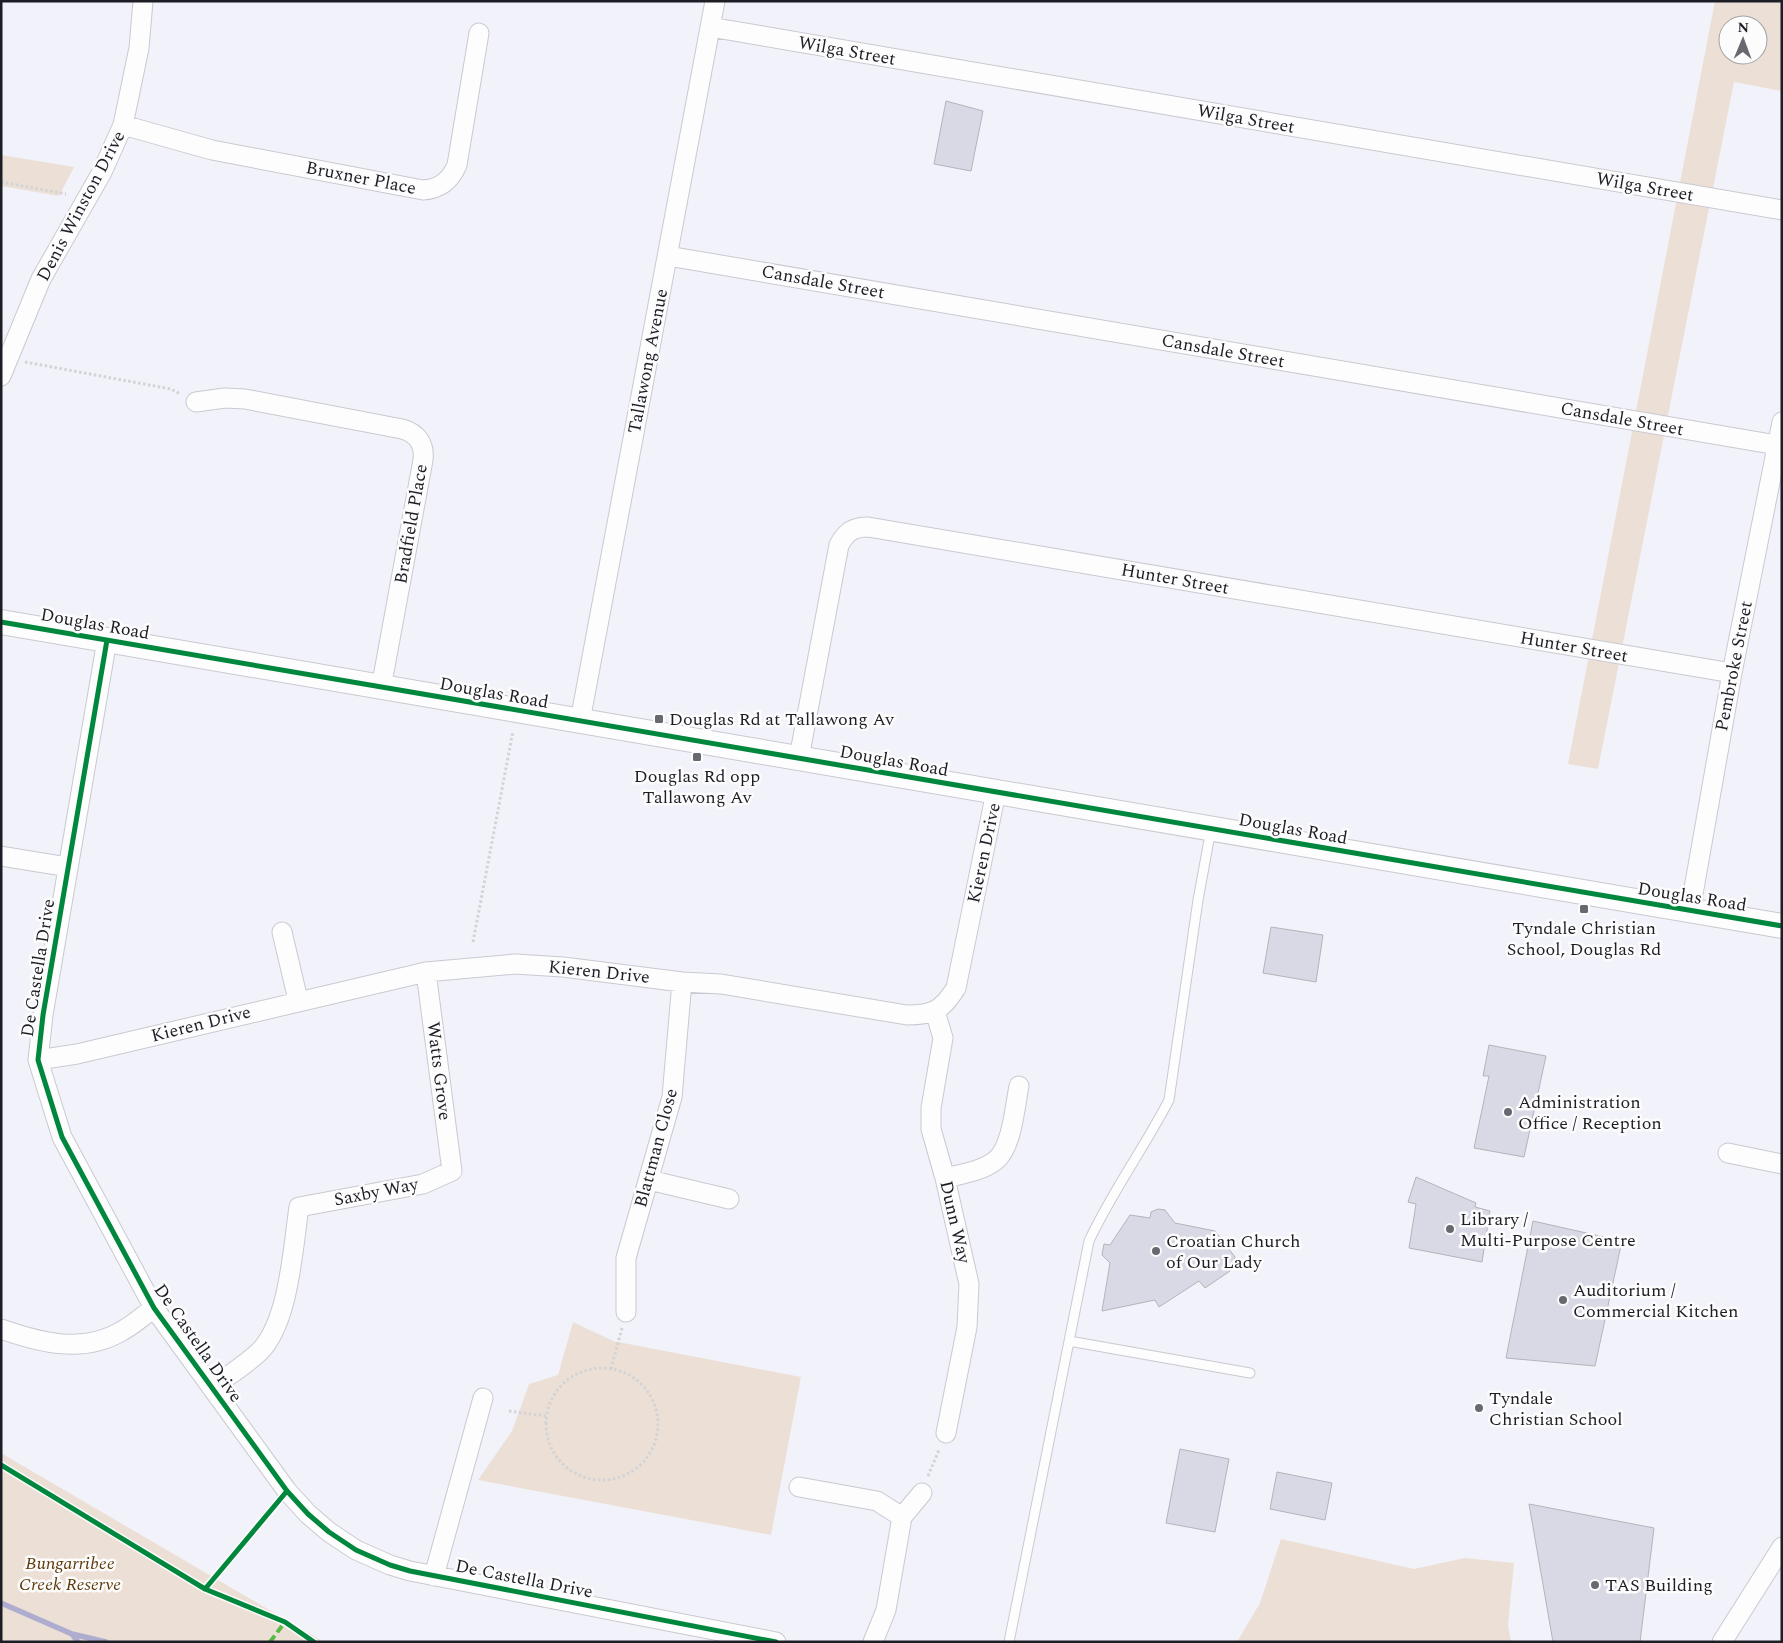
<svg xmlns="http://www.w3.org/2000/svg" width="1783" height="1643" viewBox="0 0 1783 1643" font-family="Spectral,serif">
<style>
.green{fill:#ece0d6;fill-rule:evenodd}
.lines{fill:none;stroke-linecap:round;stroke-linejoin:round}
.stream{stroke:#afadcf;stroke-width:5.5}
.building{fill:#d9d9e6;stroke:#b4b3bc}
.service-casing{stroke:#c9c9d1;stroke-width:11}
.minor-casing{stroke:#c9c9d1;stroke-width:21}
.tertiary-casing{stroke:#c9c9d1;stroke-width:26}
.path{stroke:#d3d3d5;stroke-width:3;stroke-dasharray:2.5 2.5;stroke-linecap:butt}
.service{stroke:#fdfdfe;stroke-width:9}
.minor{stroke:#fdfdfe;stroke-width:19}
.tertiary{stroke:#fdfdfe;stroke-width:24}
.quiet{stroke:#58b947;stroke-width:4;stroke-dasharray:8 4;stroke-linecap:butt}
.cycleway-casing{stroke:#fcfcfc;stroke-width:8}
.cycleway{stroke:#00873e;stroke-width:5}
.poi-dot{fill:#686870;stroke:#fcfcfc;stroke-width:2}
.labels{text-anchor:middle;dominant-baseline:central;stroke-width:5;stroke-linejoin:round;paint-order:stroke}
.street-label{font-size:18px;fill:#1d1d26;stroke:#fcfcfc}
.poi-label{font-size:18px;fill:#1d1d26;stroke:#fcfcfc;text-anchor:start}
.park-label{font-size:18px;font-style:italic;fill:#5d3a0a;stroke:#fcfcfc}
</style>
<rect width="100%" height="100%" fill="#f2f2fa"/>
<path class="green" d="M 1715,1 L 1782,1 L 1782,91 L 1734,82 L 1598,769 L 1568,764 ZM 1728,25 L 1758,25 L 1758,55 L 1728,55 Z
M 1,155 L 74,167 L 59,196 L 1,186 Z
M 573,1322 L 613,1341 L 801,1377 L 771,1535 L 478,1480 L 512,1431 L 529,1384 L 558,1375 Z
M 1,1453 L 324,1642 L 1,1642 Z
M 1281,1539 L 1414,1569 L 1465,1558 L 1514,1563 L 1508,1625 L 1511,1642 L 1237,1642 L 1260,1603 Z"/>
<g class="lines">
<path class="stream" d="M 1,1603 L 72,1634 L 78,1642
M 72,1634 L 106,1642"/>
</g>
<path class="building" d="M 946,101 L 983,111 L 971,171 L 934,164 Z
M 1271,927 L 1323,935 L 1316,982 L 1263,973 Z
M 1489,1045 L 1546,1056 L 1524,1157 L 1474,1148 L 1489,1076 L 1483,1076 Z
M 1416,1177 L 1476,1203 L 1475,1207 L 1490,1211 L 1482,1262 L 1409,1248 L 1416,1204 L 1408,1202 Z
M 1158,1209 L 1165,1210 L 1175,1223 L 1215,1231 L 1235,1257 L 1230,1271 L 1205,1288 L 1199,1281 L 1159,1307 L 1155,1300 L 1102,1311 L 1110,1263 L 1102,1255 L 1104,1244 L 1110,1245 L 1130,1215 L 1150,1218 L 1151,1212 Z
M 1533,1221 L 1622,1241 L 1595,1366 L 1506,1358 Z
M 1180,1449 L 1229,1459 L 1215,1532 L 1166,1523 Z
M 1277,1472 L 1332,1483 L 1325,1520 L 1270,1509 Z
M 1529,1504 L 1654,1528 L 1640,1642 L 1553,1642 Z"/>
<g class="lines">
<g class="service-casing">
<path id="service" d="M 1069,1341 L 1250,1373
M 1009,1642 L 1089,1241 C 1112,1192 1144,1148 1169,1100 L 1198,900 L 1211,829"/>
</g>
<g class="minor-casing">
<path id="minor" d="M 710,27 L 1782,210
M 123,125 L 212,150 L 423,190 C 440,189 450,181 457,165 L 479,33
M 668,256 L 1777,445
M 1,376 L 41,279 L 102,172 L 123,125 L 139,48 L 143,1
M 196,402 L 225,398 L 245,399 L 402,429 C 417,433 425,444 423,460 L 381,688
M 107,640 L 43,1015 L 38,1060 L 62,1137 L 154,1308 L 287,1491 L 308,1514 L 329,1532 L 356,1550 L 390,1565 L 410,1571 L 776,1642
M 580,721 L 715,1
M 799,758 L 839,545 C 846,532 853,527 868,527 L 1732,673
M 1,856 L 68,867
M 1690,911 L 1732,673 L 1782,422
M 282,932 L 298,1000
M 935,1011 L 943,1038 L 931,1108 L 931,1129 L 945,1178 L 969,1284 L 967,1327 L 946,1433
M 38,1060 L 77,1054 L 426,972 L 515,964 L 563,967 L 682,982 L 721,984 L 907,1015 C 934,1015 942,1010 956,988 L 996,792
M 1728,1153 L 1782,1164
M 945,1178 C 962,1174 983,1171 996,1160 C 1012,1147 1015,1106 1019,1086
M 649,1180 L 729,1199
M 626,1312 L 626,1258 L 672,1097 L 682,982
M 1,1329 C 41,1343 83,1354 122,1331 C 133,1325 143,1316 154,1308
M 212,1388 C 227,1376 244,1366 258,1353 C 289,1325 293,1247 299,1207 L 423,1184 L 452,1171 L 426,972
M 799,1487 L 877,1501 L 902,1517
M 434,1576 L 483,1398
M 873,1642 L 886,1610 L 902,1517 L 922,1493
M 1722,1642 L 1782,1547"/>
</g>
<g class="tertiary-casing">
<path id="tertiary" d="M 1,622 L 1782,926"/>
</g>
<path class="path" d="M 1,182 L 66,194
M 25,362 L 171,389 L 180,394
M 473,942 L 513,731
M546 1424a56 56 0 1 1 112 0a56 56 0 1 1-112 0Z
M 611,1369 L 622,1328
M 509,1411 L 546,1416
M 928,1476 L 939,1450"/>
<use href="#service" class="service"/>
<use href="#minor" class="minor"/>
<use href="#tertiary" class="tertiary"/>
<path class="quiet" d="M 270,1642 L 285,1622"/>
<g class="cycleway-casing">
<path id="cycleway" d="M 1,622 L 1782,926
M 107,640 L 43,1015 L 38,1060 L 62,1137 L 154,1308 L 287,1491 L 308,1514 L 329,1532 L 356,1550 L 390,1565 L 410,1571 L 776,1642
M 1,1465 L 205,1589 L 285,1622 L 314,1642
M 205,1589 L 287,1491"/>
</g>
<use href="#cycleway" class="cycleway"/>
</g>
<g class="poi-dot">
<rect x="654" y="714" width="10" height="10" rx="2.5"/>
<rect x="692" y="752" width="10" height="10" rx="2.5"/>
<rect x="1579" y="904" width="10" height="10" rx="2.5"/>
<circle cx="1508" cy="1112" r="5"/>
<circle cx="1450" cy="1229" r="5"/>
<circle cx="1156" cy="1251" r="5"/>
<circle cx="1563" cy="1300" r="5"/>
<circle cx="1479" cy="1408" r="5"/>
<circle cx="1595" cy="1585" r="5"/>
</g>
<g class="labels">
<g class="street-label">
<text transform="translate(847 51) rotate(10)">Wilga Street</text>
<text transform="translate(1246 119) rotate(10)">Wilga Street</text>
<text transform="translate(361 178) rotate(11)">Bruxner Place</text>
<text transform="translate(1645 187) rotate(10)">Wilga Street</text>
<text transform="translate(81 206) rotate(-62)">Denis Winston Drive</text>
<text transform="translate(823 282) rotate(10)">Cansdale Street</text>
<text transform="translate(1223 351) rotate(10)">Cansdale Street</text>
<text transform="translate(648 361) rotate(-79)">Tallawong Avenue</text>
<text transform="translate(1622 419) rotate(10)">Cansdale Street</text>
<text transform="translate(411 524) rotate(-80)">Bradfield Place</text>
<text transform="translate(1175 579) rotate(10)">Hunter Street</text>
<text transform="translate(95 624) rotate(10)">Douglas Road</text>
<text transform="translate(1574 647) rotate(10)">Hunter Street</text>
<text transform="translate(1734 666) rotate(-79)">Pembroke Street</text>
<text transform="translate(494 693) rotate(10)">Douglas Road</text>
<text transform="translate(894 761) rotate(10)">Douglas Road</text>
<text transform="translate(1293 829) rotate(10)">Douglas Road</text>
<text transform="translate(984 853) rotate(-78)">Kieren Drive</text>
<text transform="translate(1692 897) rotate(9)">Douglas Road</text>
<text transform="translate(38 968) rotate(-81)">De Castella Drive</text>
<text transform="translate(599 972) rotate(6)">Kieren Drive</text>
<text transform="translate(201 1024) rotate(-14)">Kieren Drive</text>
<text transform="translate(439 1071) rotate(83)">Watts Grove</text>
<text transform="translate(656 1148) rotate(-75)">Blattman Close</text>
<text transform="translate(376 1192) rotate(-11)">Saxby Way</text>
<text transform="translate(955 1222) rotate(77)">Dunn Way</text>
<text transform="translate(198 1343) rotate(55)">De Castella Drive</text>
<text transform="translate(524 1579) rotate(11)">De Castella Drive</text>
</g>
<g class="poi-label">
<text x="669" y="719">Douglas Rd at Tallawong Av</text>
<text x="697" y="776" text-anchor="middle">Douglas Rd opp<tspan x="697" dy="21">Tallawong Av</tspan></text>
<text x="1584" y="928" text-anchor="middle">Tyndale Christian<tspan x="1584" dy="21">School, Douglas Rd</tspan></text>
<text x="1518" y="1102">Administration<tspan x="1518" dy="21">Office / Reception</tspan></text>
<text x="1460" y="1219">Library /<tspan x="1460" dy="21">Multi-Purpose Centre</tspan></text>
<text x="1166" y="1241">Croatian Church<tspan x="1166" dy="21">of Our Lady</tspan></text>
<text x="1573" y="1290">Auditorium /<tspan x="1573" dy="21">Commercial Kitchen</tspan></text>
<text x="1489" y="1398">Tyndale<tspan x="1489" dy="21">Christian School</tspan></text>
<text x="1605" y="1585">TAS Building</text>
</g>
<g class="park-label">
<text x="70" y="1563">Bungarribee<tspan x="70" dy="21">Creek Reserve</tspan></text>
</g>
</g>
<rect width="1783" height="1643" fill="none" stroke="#1d1d26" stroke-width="5"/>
<g transform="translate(1743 40) rotate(1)"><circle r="24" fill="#fcfcfc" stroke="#a3a3a6"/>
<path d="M0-4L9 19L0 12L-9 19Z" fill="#686870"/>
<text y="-8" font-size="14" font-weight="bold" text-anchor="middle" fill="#1d1d26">N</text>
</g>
</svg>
